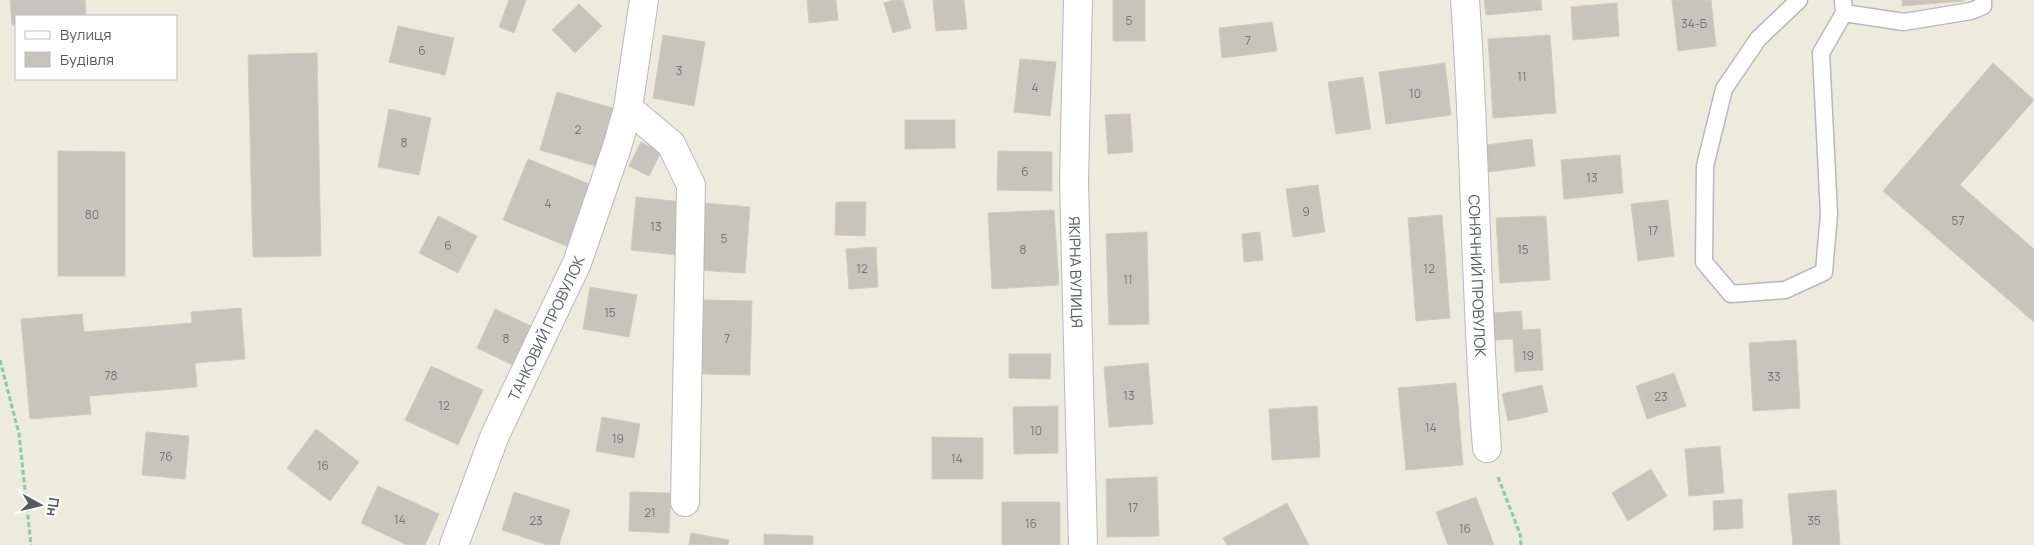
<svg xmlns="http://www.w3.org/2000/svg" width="2034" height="545" viewBox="0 0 2034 545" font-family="Manrope,sans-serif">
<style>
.building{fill:#c7c4bb;stroke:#d1ccbc}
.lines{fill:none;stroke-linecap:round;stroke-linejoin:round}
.service-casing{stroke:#b6b9bf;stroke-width:19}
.minor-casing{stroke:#b6b9bf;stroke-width:30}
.path{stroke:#90c8a4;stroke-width:3;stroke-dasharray:5 2.5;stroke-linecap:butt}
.service{stroke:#fff;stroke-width:16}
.minor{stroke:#fff;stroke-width:28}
.labels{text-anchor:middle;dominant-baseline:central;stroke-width:4;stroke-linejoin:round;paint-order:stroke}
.number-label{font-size:12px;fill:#737578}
.street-label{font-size:15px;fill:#575b61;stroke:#fff}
</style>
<rect width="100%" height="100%" fill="#edeade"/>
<path class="building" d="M 10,0 L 85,0 L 86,16 L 16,16 L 16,25 L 12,25 Z
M 509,0 L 526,0 L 514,33 L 499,27 Z
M 807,0 L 836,0 L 838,20 L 809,23 Z
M 894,0 L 903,0 L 911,28 L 893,33 L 884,3 Z
M 933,0 L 964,0 L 967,29 L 936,31 Z
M 1113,0 L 1145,0 L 1145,41 L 1113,41 Z
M 1484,0 L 1541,0 L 1542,10 L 1486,15 Z
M 1672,0 L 1711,0 L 1716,46 L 1678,51 Z
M 1902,0 L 1964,0 L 1964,1 L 1902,6 Z
M 1617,3 L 1619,36 L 1573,40 L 1571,7 Z
M 579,4 L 602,26 L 575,53 L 552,30 Z
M 1272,22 L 1277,51 L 1222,58 L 1219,28 Z
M 398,26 L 454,38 L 445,75 L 389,62 Z
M 663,35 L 705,42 L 694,106 L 653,98 Z
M 1550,35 L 1556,113 L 1493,118 L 1488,39 Z
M 317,53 L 321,256 L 253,257 L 248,55 Z
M 1020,59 L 1056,62 L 1050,116 L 1014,112 Z
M 1445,63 L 1451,115 L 1386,124 L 1379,72 Z
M 1993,63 L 2034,100 L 1960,185 L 2034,249 L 2034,322 L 1883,191 Z
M 1363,77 L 1371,129 L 1336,134 L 1328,82 Z
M 557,92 L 616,109 L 599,167 L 540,150 Z
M 389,109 L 431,118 L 419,175 L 378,167 Z
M 1130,114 L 1133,152 L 1108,154 L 1105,115 Z
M 905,120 L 955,120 L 955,148 L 905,149 Z
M 1532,139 L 1535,166 L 1489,172 L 1486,145 Z
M 641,142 L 661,152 L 649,176 L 629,166 Z
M 58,151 L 125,152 L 125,276 L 58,276 Z
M 998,151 L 1052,152 L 1052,191 L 997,190 Z
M 1620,155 L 1623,193 L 1564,199 L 1561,160 Z
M 528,159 L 594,186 L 569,247 L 503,220 Z
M 1318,185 L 1325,232 L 1293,237 L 1286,189 Z
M 636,197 L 682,202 L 676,255 L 631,250 Z
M 1668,200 L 1674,256 L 1638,261 L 1631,204 Z
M 836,202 L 866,202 L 865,236 L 835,235 Z
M 703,203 L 750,207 L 745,273 L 698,270 Z
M 1054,210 L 1059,285 L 992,289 L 988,213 Z
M 1442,215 L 1450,318 L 1416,321 L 1408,218 Z
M 438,216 L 477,236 L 458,273 L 419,253 Z
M 1546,216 L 1550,280 L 1500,283 L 1496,218 Z
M 1147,232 L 1149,324 L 1109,325 L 1106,234 Z
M 1260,232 L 1263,260 L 1244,262 L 1242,234 Z
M 876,247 L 878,287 L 849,289 L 846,249 Z
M 590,287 L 637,295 L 629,337 L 583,329 Z
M 703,300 L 752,301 L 750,375 L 702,374 Z
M 241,308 L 245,359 L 195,363 L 197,387 L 89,396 L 91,414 L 30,419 L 21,319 L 82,314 L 84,332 L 192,323 L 191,312 Z
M 495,309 L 535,328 L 517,367 L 477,348 Z
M 1521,311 L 1523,330 L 1540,329 L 1543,370 L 1515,372 L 1513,339 L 1495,340 L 1493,313 Z
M 1796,340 L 1800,408 L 1753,411 L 1749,343 Z
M 1009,354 L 1051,354 L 1050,379 L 1009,378 Z
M 1148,363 L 1153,424 L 1109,427 L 1104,367 Z
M 431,366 L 483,390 L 458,445 L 405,420 Z
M 1674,373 L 1686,406 L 1647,419 L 1636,386 Z
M 1456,383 L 1463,465 L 1406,470 L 1398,388 Z
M 1542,385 L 1548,412 L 1508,421 L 1502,394 Z
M 1058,406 L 1058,453 L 1014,454 L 1013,407 Z
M 1317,406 L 1320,457 L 1272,460 L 1269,409 Z
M 602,417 L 640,424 L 634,458 L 596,451 Z
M 316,429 L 359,462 L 330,501 L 287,468 Z
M 146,432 L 189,436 L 185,479 L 142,475 Z
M 932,437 L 983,438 L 983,479 L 932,479 Z
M 1720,446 L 1724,493 L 1689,496 L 1685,449 Z
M 1651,469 L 1667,496 L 1628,521 L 1612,493 Z
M 1157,477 L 1159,536 L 1107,537 L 1106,479 Z
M 378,486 L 439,514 L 425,545 L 407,545 L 361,523 Z
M 1836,490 L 1840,545 L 1793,545 L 1788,494 Z
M 514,492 L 570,510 L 559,545 L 547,545 L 502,530 Z
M 630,492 L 671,493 L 669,533 L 629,531 Z
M 1476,497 L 1494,545 L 1448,545 L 1436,512 Z
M 1742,499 L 1743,528 L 1714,530 L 1713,501 Z
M 1002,502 L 1060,502 L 1060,545 L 1002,545 Z
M 1287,503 L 1309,545 L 1227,545 L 1223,538 Z
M 691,533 L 729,540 L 728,545 L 689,545 Z
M 764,534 L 813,536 L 813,545 L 764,545 Z"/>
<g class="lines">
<g class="service-casing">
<path id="service" d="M 1799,0 L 1758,39 L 1724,89 L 1705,166 L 1704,262 L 1731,294 L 1785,290 L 1824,272 L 1829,214 L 1821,53 L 1844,13
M 1843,0 L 1844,13 L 1904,22 L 1971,11 L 1983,6 L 1983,0"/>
</g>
<g class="minor-casing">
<g id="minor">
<path id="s1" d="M 1078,0 L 1074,182 L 1083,545"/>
<path id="s2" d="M 1465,0 C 1476,149 1475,299 1487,448"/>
<path d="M 628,108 L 671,144 L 691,185 L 685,502"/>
<path id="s3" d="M 454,545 L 495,435 L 577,263 L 617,147 L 628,108 L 644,0"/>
</g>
</g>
<path class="path" d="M 0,360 L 19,434 L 31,545
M 1498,477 L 1520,534 L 1521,545"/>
<use href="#service" class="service"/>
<use href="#minor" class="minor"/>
</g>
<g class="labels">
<g class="number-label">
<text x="1129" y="20">5</text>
<text x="1694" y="23">34-Б</text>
<text x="1248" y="40">7</text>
<text x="422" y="50">6</text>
<text x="679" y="70">3</text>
<text x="1522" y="76">11</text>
<text x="1035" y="87">4</text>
<text x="1415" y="93">10</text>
<text x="578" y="129">2</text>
<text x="404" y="142">8</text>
<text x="1025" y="171">6</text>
<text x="1592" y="177">13</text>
<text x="548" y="203">4</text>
<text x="1306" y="211">9</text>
<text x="92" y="214">80</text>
<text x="1958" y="220">57</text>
<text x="656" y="226">13</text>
<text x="1653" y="230">17</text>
<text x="724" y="238">5</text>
<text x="448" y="245">6</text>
<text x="1023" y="249">8</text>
<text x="1523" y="249">15</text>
<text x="862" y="268">12</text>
<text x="1429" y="268">12</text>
<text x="1128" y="279">11</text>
<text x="610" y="312">15</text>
<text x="506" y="338">8</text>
<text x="727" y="338">7</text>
<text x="1528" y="355">19</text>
<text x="111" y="375">78</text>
<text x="1774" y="376">33</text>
<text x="1129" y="395">13</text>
<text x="1661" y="396">23</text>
<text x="444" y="405">12</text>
<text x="1431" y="427">14</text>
<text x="1036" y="430">10</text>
<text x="618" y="438">19</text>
<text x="166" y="456">76</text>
<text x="957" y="458">14</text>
<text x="323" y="465">16</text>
<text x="1133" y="507">17</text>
<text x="650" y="512">21</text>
<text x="400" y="519">14</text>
<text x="536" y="520">23</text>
<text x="1814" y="520">35</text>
<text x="1031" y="523">16</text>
<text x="1465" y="528">16</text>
</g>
<g class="street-label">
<text stroke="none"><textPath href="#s1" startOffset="272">ЯКІРНА ВУЛИЦЯ</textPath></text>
<text stroke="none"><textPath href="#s2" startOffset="276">СОНЯЧНИЙ ПРОВУЛОК</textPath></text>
<text stroke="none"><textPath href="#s3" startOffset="236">ТАНКОВИЙ ПРОВУЛОК</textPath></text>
</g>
</g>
<rect x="15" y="15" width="162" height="65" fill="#ffffff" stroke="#bcbdc0"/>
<rect x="25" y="31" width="25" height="8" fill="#ffffff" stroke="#bcbdc0"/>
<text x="60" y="40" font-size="15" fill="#575b61">Вулиця</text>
<rect x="25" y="52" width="25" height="15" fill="#c7c4bb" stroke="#bcbdc0"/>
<text x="60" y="65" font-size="15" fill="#575b61">Будівля</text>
<g transform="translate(40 505) rotate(98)" stroke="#ffffff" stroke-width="4" paint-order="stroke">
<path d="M0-4L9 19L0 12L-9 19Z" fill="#575b61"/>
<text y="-8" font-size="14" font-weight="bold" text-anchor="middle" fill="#575b61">Пн</text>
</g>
</svg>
